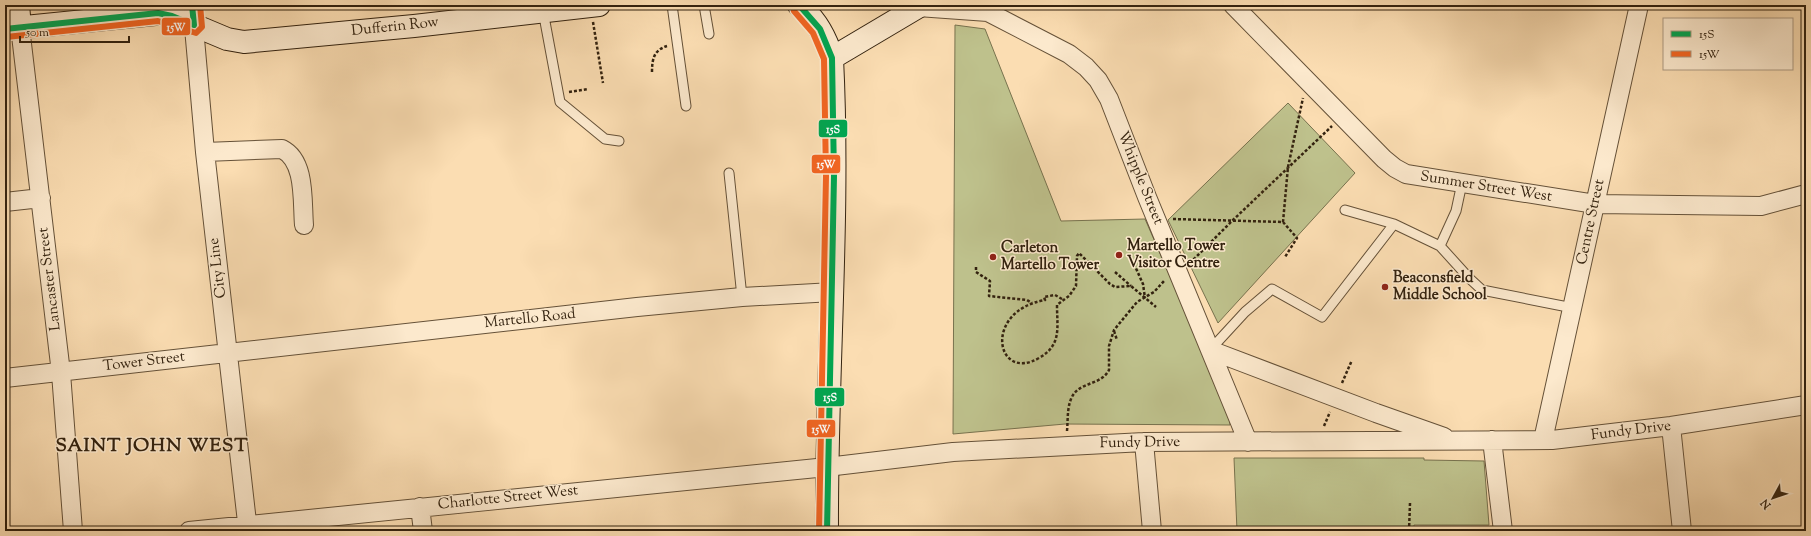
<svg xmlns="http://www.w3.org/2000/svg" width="1811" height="536" viewBox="0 0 1811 536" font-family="'Sorts Mill Goudy',serif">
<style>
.green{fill:#bec18c;stroke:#78724e}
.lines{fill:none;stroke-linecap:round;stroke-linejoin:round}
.lane-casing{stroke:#655138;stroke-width:11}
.street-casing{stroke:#655138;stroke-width:20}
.secondary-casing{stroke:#33220f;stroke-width:24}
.path{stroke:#33220f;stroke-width:2.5;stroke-dasharray:3 2;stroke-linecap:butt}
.lane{stroke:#fce9cd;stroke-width:9}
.street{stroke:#fce9cd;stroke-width:18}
.secondary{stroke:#fce9cd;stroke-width:22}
.bus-1-casing{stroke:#fce9cd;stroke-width:9}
.bus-2-casing{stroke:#fce9cd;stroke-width:9}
.bus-1{stroke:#00a651;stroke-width:6}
.bus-2{stroke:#f26522;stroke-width:6}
.poi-dot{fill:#8f2418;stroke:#fce9cd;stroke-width:1.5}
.labels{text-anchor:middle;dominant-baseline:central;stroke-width:3;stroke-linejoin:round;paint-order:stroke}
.street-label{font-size:15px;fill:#33220f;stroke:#fce9cd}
.poi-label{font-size:15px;font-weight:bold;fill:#33220f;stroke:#fce9cd;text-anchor:start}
.district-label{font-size:19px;font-weight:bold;letter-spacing:1px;fill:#33220f;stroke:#fce9cd}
.line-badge{stroke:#fce9cd;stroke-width:1.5}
.badge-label{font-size:11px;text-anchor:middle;font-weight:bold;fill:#fff}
</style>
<rect width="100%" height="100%" fill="#fbddb2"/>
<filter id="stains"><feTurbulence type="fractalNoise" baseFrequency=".005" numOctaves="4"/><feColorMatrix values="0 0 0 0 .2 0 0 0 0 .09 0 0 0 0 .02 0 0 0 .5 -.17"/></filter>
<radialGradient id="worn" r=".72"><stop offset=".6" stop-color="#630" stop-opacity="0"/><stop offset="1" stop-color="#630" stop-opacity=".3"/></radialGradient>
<path class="green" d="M 955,25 L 985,29 L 1061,221 L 1145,219 L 1229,411 L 1230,425 L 1065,424 L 953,434 Z
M 1288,103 L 1355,173 L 1218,323 L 1168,220 Z
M 1234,458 L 1424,458 L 1424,460 L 1484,461 L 1489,525 L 1414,525 L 1414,531 L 1237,531 Z"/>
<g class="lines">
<g class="lane-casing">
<path id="lane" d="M 672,5 L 686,106
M 704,5 L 709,34
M 543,11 L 560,102 L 605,139 L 619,141
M 729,173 L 742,297
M 1345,210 L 1394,224 L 1440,246 L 1469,278 L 1482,290 L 1573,308
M 1440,246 L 1456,211 L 1462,183
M 1210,350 L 1245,312 L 1272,289 L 1322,317 L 1394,224"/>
</g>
<g class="street-casing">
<path id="street" d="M 192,5 L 205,152 L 248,531
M 1233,5 L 1384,159 L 1395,168 L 1406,174 L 1595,204 L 1761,206 L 1806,194
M 904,6 L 988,12 L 1069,54 L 1086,67 L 1098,80 L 1109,99 L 1147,197 L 1248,442
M 20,27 L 61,373 L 73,531
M 205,152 L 282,149 C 306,161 302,201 304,225
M 5,202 L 41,198
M 1210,350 L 1376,413 L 1444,437
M 5,378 L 637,307 L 742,297 L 833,292
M 1671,426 L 1682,531
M 1492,440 L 1503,531
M 1543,440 L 1639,5
M 1144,442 L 1152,531
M 420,507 L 423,531
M 189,531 L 827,467 L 953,452 L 1144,442 L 1552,440 L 1671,426 L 1806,405"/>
</g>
<g class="secondary-casing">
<path id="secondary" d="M 18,5 L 20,27
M 799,5 C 817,20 826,37 832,58 C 840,216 826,373 827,531
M 5,29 L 165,13 L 227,39 L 244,42 L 414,26 L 599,5
M 832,58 L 918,7"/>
</g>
<path class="path" d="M 593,22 L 603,83
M 652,72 C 652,59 654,50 667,46
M 569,92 L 588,89
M 1173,219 L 1283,222 L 1297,238 L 1285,257
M 1283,222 L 1288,167 L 1303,98
M 1190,263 L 1233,220 L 1332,126
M 1134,264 L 1143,284 L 1145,298
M 976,267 L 976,272 L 990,281 L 989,296 L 1027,300 L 1032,303
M 1115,272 L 1131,286
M 1062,299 L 1055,295 L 1044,297 L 1045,300 C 982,311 996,383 1039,358 C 1062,345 1057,328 1057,305 L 1069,296 L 1076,286 L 1077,256 L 1079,253 L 1110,284 L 1115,287 L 1131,286 L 1156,307
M 1114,331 L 1117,340
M 1342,383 L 1352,360
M 1324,426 L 1330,412
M 1067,431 C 1068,420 1067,409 1071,399 C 1078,381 1101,386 1109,370 L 1109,346 L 1114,330 L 1137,302 L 1154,292 L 1164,281
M 1409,531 L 1410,503"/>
<use href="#lane" class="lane"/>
<use href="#street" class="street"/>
<use href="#secondary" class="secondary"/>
<g class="bus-1-casing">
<path id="bus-1" d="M 799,5 L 820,29 L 832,58 L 834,176 L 827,531
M 5,29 L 158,13 L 172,16 L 194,25 L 192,5"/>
</g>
<g class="bus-2-casing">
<path id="bus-2" d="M 794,11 L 813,33 L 824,59 L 826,176 L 819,531
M 6,37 L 158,21 L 196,33 L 202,27 L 200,5"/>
</g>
<use href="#bus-1" class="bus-1"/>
<use href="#bus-2" class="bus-2"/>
</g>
<g class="poi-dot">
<circle cx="1119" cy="255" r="4"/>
<circle cx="993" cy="257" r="4"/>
<circle cx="1385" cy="287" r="4"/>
</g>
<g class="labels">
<g class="street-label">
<text transform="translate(395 27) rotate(-6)">Dufferin Row</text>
<text transform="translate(1140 178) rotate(68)">Whipple Street</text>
<text transform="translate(1486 187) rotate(9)">Summer Street West</text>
<text transform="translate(1591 222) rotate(-78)">Centre Street</text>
<text transform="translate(218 268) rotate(-97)">City Line</text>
<text transform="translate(50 279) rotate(-97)">Lancaster Street</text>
<text transform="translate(530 319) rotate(-6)">Martello Road</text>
<text transform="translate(144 362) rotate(-7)">Tower Street</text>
<text transform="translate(1631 431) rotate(-7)">Fundy Drive</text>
<text transform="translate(1140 443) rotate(-1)">Fundy Drive</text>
<text transform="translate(508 498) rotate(-6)">Charlotte Street West</text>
</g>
<g class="poi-label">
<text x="1127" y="246">Martello Tower<tspan x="1127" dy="17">Visitor Centre</tspan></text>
<text x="1001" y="248">Carleton<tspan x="1001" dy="17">Martello Tower</tspan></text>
<text x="1393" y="278">Beaconsfield<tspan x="1393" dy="17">Middle School</tspan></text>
</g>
<g class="district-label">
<text x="152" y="446">SAINT JOHN WEST</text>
</g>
</g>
<g class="line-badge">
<rect x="161" y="17" width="30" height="19" rx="4" fill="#f26522"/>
<rect x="818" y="119" width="30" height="19" rx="4" fill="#00a651"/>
<rect x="811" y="154" width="30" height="20" rx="4" fill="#f26522"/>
<rect x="814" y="387" width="31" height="20" rx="4" fill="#00a651"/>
<rect x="806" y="419" width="30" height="19" rx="4" fill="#f26522"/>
</g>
<g class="badge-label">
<text x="176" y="31">15W</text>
<text x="833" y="133">15S</text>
<text x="826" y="168">15W</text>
<text x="830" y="401">15S</text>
<text x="821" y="433">15W</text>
</g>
<rect width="1811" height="536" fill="none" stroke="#fbddb2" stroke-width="20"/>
<rect x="6" y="6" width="1799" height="524" fill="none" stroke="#33220f" stroke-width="2"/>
<rect x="10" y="10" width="1791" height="516" fill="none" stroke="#33220f"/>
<rect x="1663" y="18" width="130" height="52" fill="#fce9cd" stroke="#ac9981"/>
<rect x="1671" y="31" width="20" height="6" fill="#00a651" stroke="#ac9981"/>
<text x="1699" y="38" font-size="12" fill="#33220f">15S</text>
<rect x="1671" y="51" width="20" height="6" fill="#f26522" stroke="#ac9981"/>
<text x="1699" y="58" font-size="12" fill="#33220f">15W</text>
<g transform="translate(1773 498) rotate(230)" stroke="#fce9cd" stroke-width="3" paint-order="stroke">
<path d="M0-3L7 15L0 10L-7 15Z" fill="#33220f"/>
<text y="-6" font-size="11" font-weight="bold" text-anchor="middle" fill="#33220f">N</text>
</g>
<path d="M20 36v6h109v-6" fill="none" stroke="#33220f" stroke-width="2"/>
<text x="26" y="36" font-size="12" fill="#33220f" stroke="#fce9cd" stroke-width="3" paint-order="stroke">50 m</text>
<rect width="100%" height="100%" filter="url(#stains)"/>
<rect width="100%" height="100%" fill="url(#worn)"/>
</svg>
